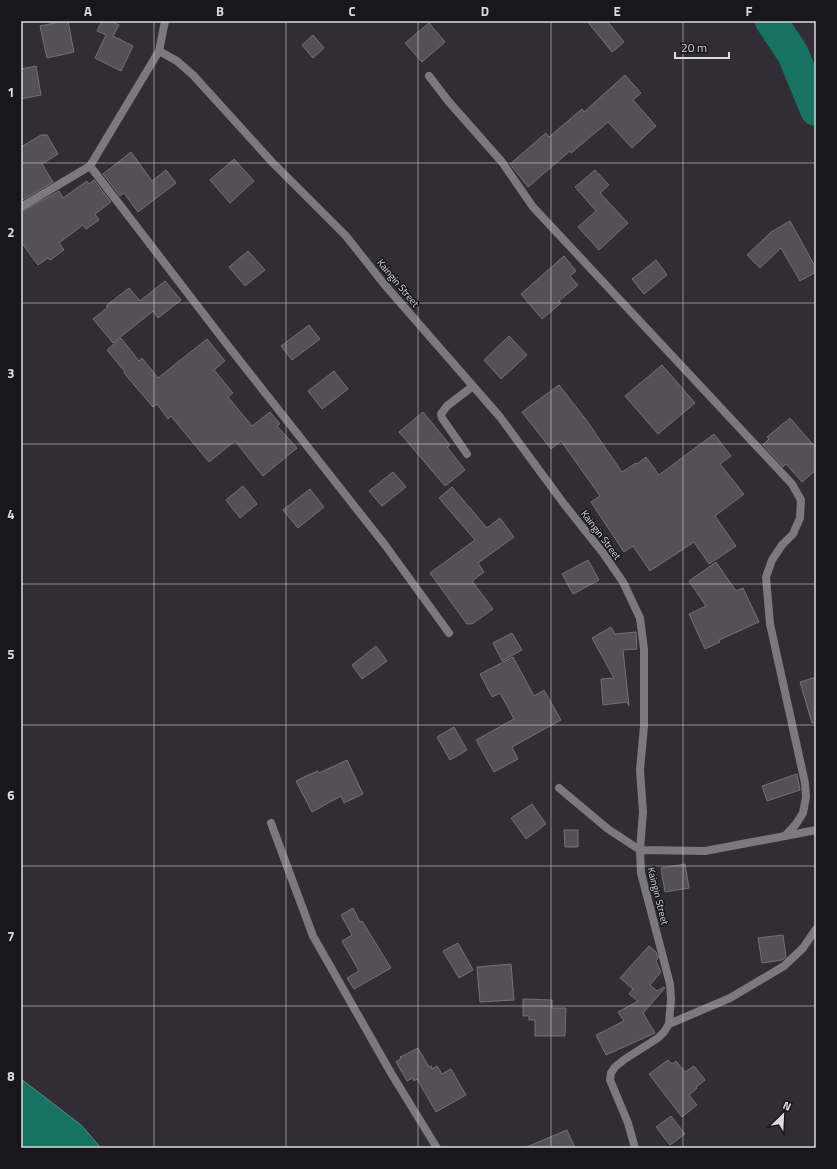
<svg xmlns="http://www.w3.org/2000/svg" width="837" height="1169" viewBox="0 0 837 1169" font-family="'Titillium Web',sans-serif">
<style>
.water{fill:#177262;stroke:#529188}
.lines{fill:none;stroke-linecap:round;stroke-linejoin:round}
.river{stroke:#177262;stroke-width:32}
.building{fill:#545058;stroke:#747078}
.minor{stroke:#7b797d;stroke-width:8}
.grid{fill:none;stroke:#dcdadf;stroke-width:1;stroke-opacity:0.55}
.labels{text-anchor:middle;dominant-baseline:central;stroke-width:3;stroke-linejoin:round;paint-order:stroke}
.street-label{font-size:10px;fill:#dcdadf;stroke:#18171a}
.neatline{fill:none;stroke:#dcdadf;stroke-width:1.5}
.grid-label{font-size:13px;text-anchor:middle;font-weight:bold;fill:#dcdadf}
</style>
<rect width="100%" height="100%" fill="#312d35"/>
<path class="water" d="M 21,1079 L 81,1125 L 101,1148 L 21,1148 Z"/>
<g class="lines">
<path class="river" d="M 771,21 L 793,54 L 816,110"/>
</g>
<path class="building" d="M 64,21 L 68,21 L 74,52 L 47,58 L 40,26 Z
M 102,21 L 110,21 L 119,25 L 113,36 L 133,46 L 121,71 L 95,58 L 106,35 L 97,31 Z
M 587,21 L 607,21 L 624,42 L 612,52 Z
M 429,23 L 445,42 L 422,62 L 405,43 Z
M 313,35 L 324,48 L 313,58 L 302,45 Z
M 36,66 L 41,95 L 21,99 L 21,69 Z
M 625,75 L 641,93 L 633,100 L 656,126 L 632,148 L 608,122 L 571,153 L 570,151 L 528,187 L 510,164 L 546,133 L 549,137 L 582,109 L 584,112 Z
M 41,135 L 47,135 L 58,154 L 42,164 L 53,182 L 21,201 L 21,147 Z
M 131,152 L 152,181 L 166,170 L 176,183 L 138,212 L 124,193 L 120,196 L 103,174 Z
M 234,159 L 254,181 L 230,203 L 210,180 Z
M 595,170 L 609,185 L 600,193 L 628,223 L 599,250 L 578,227 L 596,211 L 575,187 Z
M 94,180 L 111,202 L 95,214 L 99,220 L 86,229 L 83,225 L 59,243 L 64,250 L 50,260 L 48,258 L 38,265 L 21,242 L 21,212 L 59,191 L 63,198 L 87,181 L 89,184 Z
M 790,221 L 816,268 L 816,272 L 800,281 L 781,248 L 760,268 L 747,255 L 771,232 Z
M 248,251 L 265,270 L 245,286 L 229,267 Z
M 564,256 L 576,271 L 570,276 L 578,285 L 559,301 L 561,303 L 542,319 L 521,294 Z
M 656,260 L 667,275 L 644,294 L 632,279 Z
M 165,281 L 181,300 L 158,318 L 153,311 L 113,343 L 93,319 L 108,307 L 106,306 L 129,288 L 140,301 Z
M 309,325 L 320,339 L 292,360 L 281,346 Z
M 509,336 L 527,355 L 501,379 L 484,360 Z
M 121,338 L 139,361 L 142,358 L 158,378 L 207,339 L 225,361 L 214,370 L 233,393 L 228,397 L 252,426 L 270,412 L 280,424 L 277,426 L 297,448 L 263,476 L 235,441 L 209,462 L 171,416 L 168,419 L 157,404 L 153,407 L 124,373 L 125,372 L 107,350 Z
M 662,365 L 695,403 L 658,434 L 625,396 Z
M 334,371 L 348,389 L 322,409 L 308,391 Z
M 559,385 L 587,421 L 622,472 L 636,463 L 637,464 L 646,457 L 659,475 L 714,434 L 731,456 L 720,464 L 744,494 L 715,516 L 736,546 L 709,564 L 694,542 L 650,571 L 633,546 L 624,552 L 591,502 L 600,496 L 561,441 L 551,449 L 522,412 Z
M 423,412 L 450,445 L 447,447 L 465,470 L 445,486 L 399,432 Z
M 790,418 L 816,448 L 816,470 L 802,482 L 786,464 L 783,467 L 763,445 L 769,439 L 767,437 Z
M 393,472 L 406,487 L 382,506 L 369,491 Z
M 243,486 L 257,504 L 240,518 L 226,500 Z
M 452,487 L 487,528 L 500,518 L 514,537 L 478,563 L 484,572 L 472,581 L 493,609 L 472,624 L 467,624 L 430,573 L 475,540 L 439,498 Z
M 310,489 L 324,507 L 298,528 L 283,510 Z
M 588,560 L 599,580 L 573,594 L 562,574 Z
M 716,562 L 736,591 L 743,588 L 759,622 L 719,640 L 720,642 L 705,649 L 689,614 L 706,606 L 689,581 Z
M 611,627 L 615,634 L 636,632 L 637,649 L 623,650 L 629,706 L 627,702 L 603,705 L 601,679 L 614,678 L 592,638 Z
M 512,633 L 522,650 L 502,661 L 493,643 Z
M 376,646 L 387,661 L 362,679 L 352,665 Z
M 513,657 L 534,696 L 544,690 L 561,720 L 512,747 L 518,759 L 494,772 L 476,740 L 514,719 L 500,693 L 492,697 L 480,674 Z
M 816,677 L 816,722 L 812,723 L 800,682 Z
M 454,727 L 467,750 L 450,760 L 437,737 Z
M 347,760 L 363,794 L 344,803 L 341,796 L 312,812 L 296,781 L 308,775 L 318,771 L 319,773 Z
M 797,774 L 800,790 L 767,801 L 762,786 Z
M 532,804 L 546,824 L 526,839 L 511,818 Z
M 564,830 L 578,830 L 578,847 L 565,847 Z
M 685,864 L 689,888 L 665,892 L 661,868 Z
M 353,908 L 360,922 L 362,921 L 391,968 L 354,989 L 347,978 L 359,971 L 342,941 L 352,935 L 341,915 Z
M 783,935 L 786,957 L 782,960 L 762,963 L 758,938 Z
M 458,943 L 473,970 L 459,978 L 443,951 Z
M 649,946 L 656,952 L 658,958 L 656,961 L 661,972 L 650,985 L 657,991 L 664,987 L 665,988 L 643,1013 L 655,1033 L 606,1055 L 596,1035 L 624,1021 L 618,1012 L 638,1001 L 629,994 L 633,989 L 620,978 Z
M 511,964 L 514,1000 L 480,1002 L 477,967 Z
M 523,999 L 552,1000 L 552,1008 L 566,1008 L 565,1036 L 535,1036 L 535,1020 L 529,1020 L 529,1016 L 523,1016 Z
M 418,1048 L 429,1067 L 431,1066 L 432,1069 L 437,1066 L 442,1074 L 451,1069 L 466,1095 L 436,1112 L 417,1079 L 414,1081 L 413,1078 L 407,1081 L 396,1062 L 401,1058 L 400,1057 Z
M 668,1060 L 672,1064 L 676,1061 L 685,1072 L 694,1066 L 705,1080 L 696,1087 L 697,1088 L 689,1095 L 697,1105 L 682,1117 L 649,1074 Z
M 671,1116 L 685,1134 L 670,1145 L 656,1127 Z
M 567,1130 L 575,1148 L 524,1148 Z"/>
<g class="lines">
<path class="minor" d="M 159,51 L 177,61 L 193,75 L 272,162 L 346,236 L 384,284 L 500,417 L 564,504 L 603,553 L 623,582 L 640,618 L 644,649 L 644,726 L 640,770 L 643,812 L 640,850 L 641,873 L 670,984 L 671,999 L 669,1024 L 664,1032 L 658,1038 L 625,1059 L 615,1067 L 611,1073 L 610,1080 L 628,1123 L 635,1148
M 429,76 L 449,102 L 502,162 L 533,207 L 792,484 L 801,500 L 800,518 L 793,534 L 782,545 L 772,560 L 766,577 L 770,624 L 805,783 L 806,797 L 803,813 L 796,824 L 785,836 L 705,851 L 640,850 L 608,829 L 559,788
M 90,166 L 229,347 L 385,545 L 449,633
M 21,207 L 90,166 L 159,51 L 165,21
M 467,454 L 442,418 L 441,414 L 447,406 L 473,386
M 271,823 L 313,936 L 391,1073 L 437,1148
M 785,836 L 816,830
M 669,1024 L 730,998 L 784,966 L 803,948 L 816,929"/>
</g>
<path class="grid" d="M 154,21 L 154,1148M 286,21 L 286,1148M 418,21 L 418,1148M 551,21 L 551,1148M 683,21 L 683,1148M 21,163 L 816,163M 21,303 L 816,303M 21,444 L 816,444M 21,584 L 816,584M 21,725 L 816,725M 21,866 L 816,866M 21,1006 L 816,1006"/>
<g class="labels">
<g class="street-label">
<text transform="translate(398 283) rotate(50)">Kaingin Street</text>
<text transform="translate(601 535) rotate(53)">Kaingin Street</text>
<text transform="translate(658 896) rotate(76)">Kaingin Street</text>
</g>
</g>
<rect width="837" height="1169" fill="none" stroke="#18171a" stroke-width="44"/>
<g transform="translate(783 1115) rotate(24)" stroke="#18171a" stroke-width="3" paint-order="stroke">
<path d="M0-3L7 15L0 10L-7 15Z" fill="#dcdadf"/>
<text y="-6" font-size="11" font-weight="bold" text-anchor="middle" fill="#dcdadf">N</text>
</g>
<path d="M675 52v6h54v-6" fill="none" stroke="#dcdadf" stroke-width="2"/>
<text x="681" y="52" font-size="12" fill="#dcdadf" stroke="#18171a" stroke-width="3" paint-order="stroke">20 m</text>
<rect x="22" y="22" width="793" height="1125" class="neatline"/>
<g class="grid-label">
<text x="88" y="16">A</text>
<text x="220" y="16">B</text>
<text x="352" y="16">C</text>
<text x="485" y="16">D</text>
<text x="617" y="16">E</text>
<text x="749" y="16">F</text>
<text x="11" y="97">1</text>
<text x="11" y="237">2</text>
<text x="11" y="378">3</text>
<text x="11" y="519">4</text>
<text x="11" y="659">5</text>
<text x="11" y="800">6</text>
<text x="11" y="941">7</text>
<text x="11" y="1081">8</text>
</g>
</svg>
